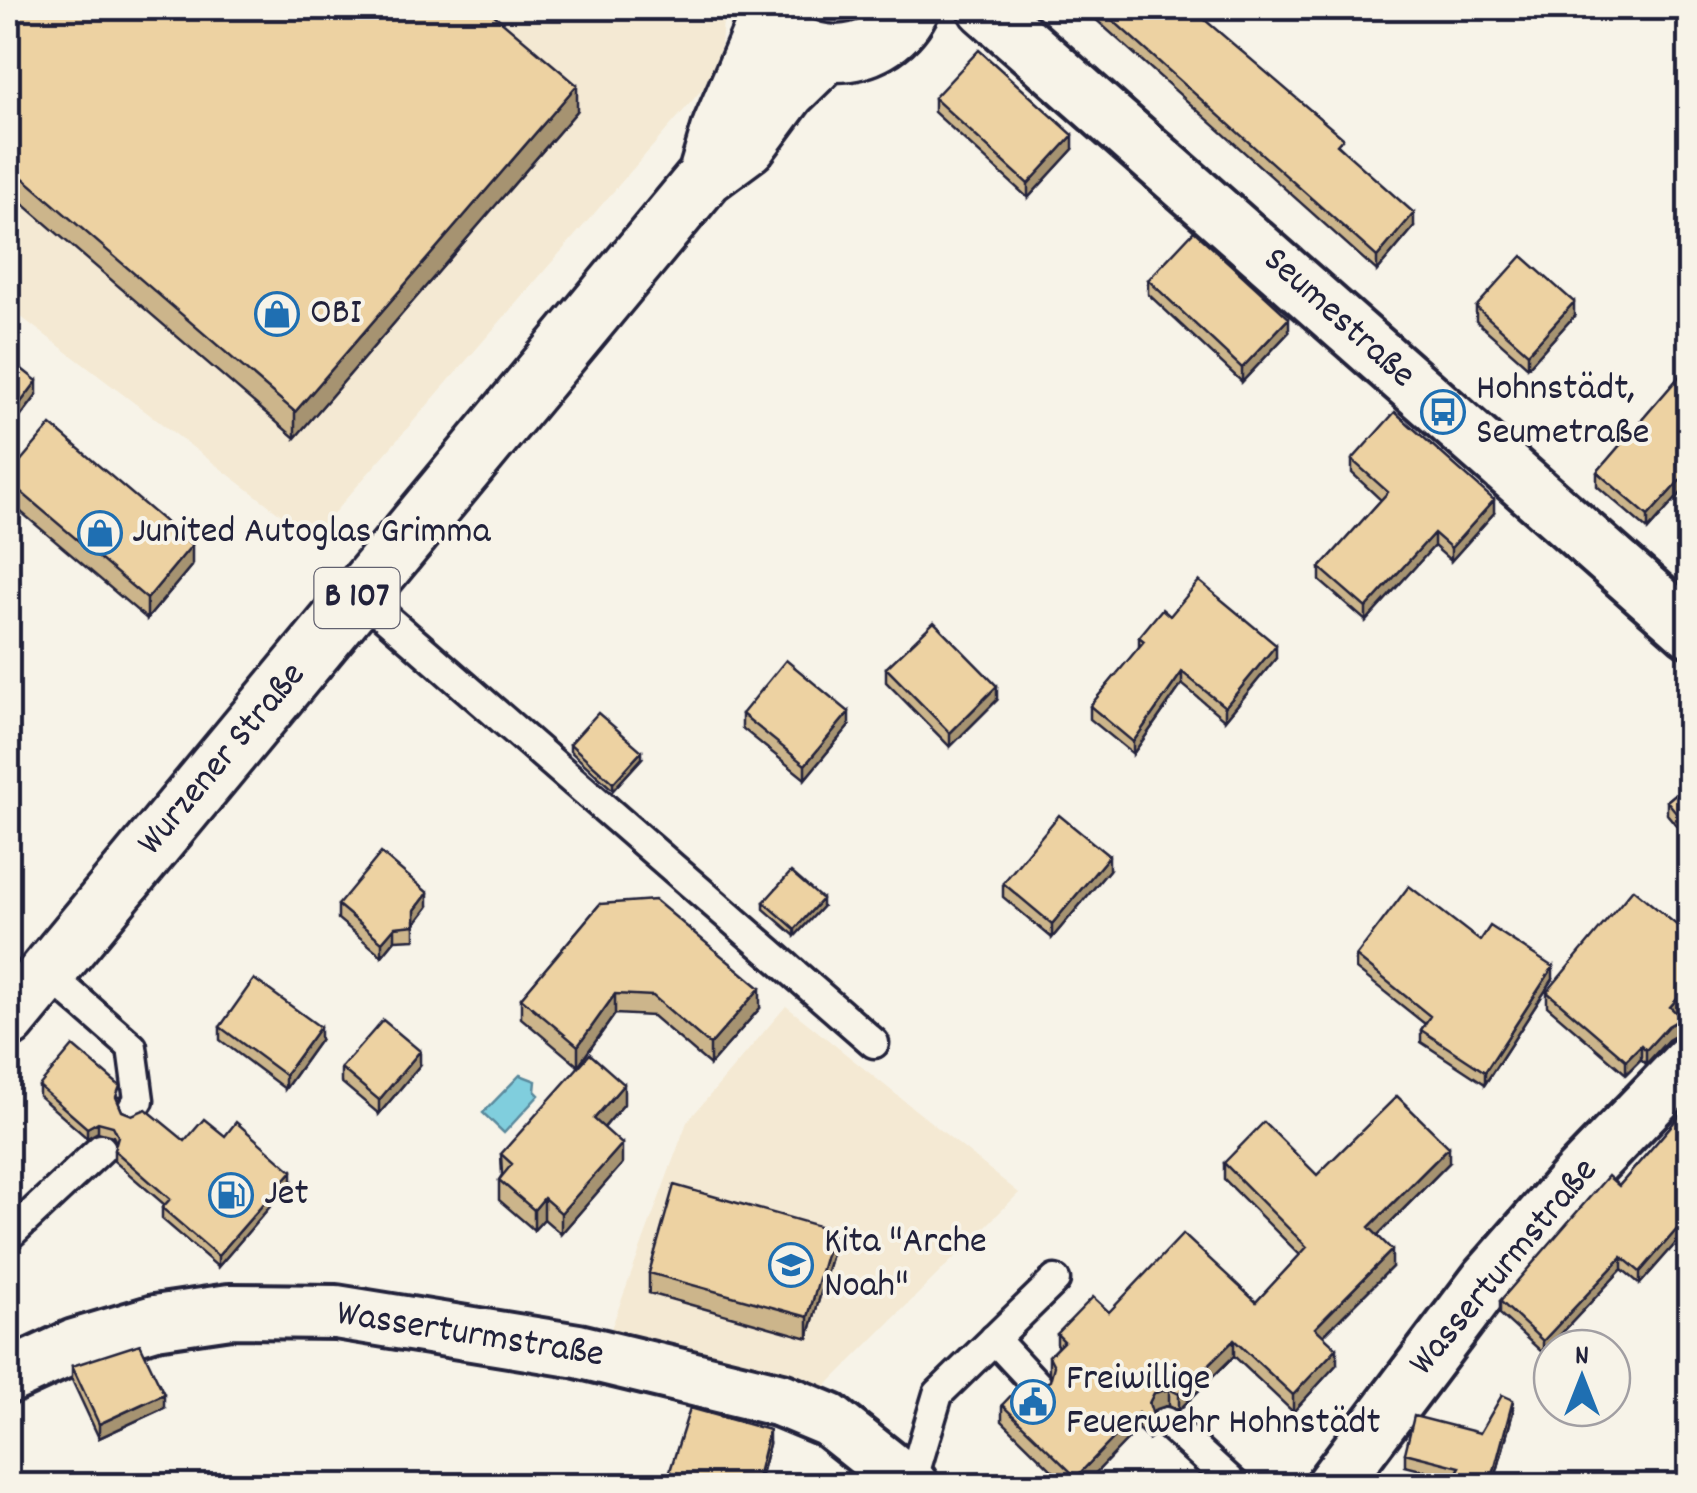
<svg xmlns="http://www.w3.org/2000/svg" width="1697" height="1493" viewBox="0 0 1697 1493" font-family="Dekko,sans-serif">
<style>
.built{fill:#f4e9d3}
.water{fill:#80cedd;stroke:#5a899c;stroke-width:2.5}
.lines{fill:none;stroke-linecap:round;stroke-linejoin:round}
.service-casing{stroke:#22223b;stroke-width:35}
.minor-casing{stroke:#22223b;stroke-width:60}
.primary-casing{stroke:#22223b;stroke-width:62}
.service{stroke:#f7f3e8;stroke-width:28}
.minor{stroke:#f7f3e8;stroke-width:52}
.primary{stroke:#f7f3e8;stroke-width:55}
.wall{fill:#ccb58b;stroke:#22223b;stroke-width:2.5}
.shaded-wall{fill:#a69371;stroke:#22223b;stroke-width:2.5}
.building{fill:#edd2a2;stroke:#22223b;stroke-width:2.5}
.labels{text-anchor:middle;dominant-baseline:central;stroke-width:8;stroke-linejoin:round;paint-order:stroke}
.shield{fill:#f7f3e8;stroke:#62616f;stroke-width:2.5}
.shield-label{font-size:35px;font-weight:bold;fill:#22223b}
.poi-label{font-size:38px;fill:#22223b;stroke:#f7f3e8;text-anchor:start}
.street-label{font-size:38px;fill:#22223b;stroke:#f7f3e8}
</style>
<rect width="100%" height="100%" fill="#f7f3e8"/>
<filter id="ink" filterUnits="userSpaceOnUse"><feTurbulence type="fractalNoise" baseFrequency=".01" numOctaves="2"/><feDisplacementMap in="SourceGraphic" scale="20" xChannelSelector="R" yChannelSelector="G"/><feConvolveMatrix kernelMatrix="1 2 1 2 8 2 1 2 1" color-interpolation-filters="sRGB"/></filter>
<g filter="url(#ink)">
<path class="built" d="M 8,8 L 719,8 L 723,20 L 721,47 L 705,86 L 312,538 L 8,307 Z
M 786,1006 L 1019,1193 L 817,1395 L 608,1337 L 687,1122 Z"/>
<path class="water" d="M 520,1075 L 536,1081 L 535,1091 L 539,1095 L 504,1133 L 483,1113 Z"/>
<g class="lines">
<g class="service-casing">
<path id="service" d="M 360,595 L 874,1043
M 47,973 L 132,1047 L 139,1100 L 133,1108
M 8,1236 L 101,1149
M 994,1339 L 1037,1385
M 1166,1422 L 1236,1486
M 911,1485 L 938,1394 L 1055,1280"/>
</g>
<g class="minor-casing">
<path id="minor" d="M 985,8 L 1690,630
M 8,1377 L 75,1346 L 155,1322 L 230,1311 L 336,1312 L 578,1351 L 781,1400 L 829,1420 L 912,1486
M 1332,1486 L 1489,1278 L 1573,1182 L 1690,1061"/>
</g>
<g class="primary-casing">
<path id="primary" d="M 761,8 C 793,68 879,69 911,8
M 706,176 L 721,126 L 767,19
M 8,1020 L 706,176 L 748,145 L 788,91 L 826,54"/>
</g>
<use href="#service" class="service"/>
<use href="#minor" class="minor"/>
<use href="#primary" class="primary"/>
</g>
<path class="wall" d="M 8,8 L 577,111 L 295,438 L 8,191 Z
M 1083,8 L 1191,8 L 1343,150 L 1414,227 L 1377,271 Z
M 934,98 L 1073,149 L 1028,198 L 934,112 Z
M 1148,280 L 1289,332 L 1242,382 L 1148,294 Z
M 1476,307 L 1574,316 L 1528,367 L 1476,321 Z
M 8,358 L 37,395 L 15,424 L 8,418 Z
M 1690,364 L 1690,483 L 1648,530 L 1597,486 L 1597,472 Z
M 1352,460 L 1494,513 L 1451,561 L 1434,546 L 1366,621 L 1320,581 L 1320,568 L 1381,500 L 1352,473 Z
M 8,476 L 192,565 L 147,619 L 8,501 Z
M 1170,616 L 1276,658 L 1225,720 L 1182,684 L 1133,754 L 1090,719 L 1090,706 L 1139,648 L 1139,637 Z
M 886,668 L 997,700 L 950,747 L 886,682 Z
M 742,714 L 849,726 L 805,779 L 742,728 Z
M 570,744 L 642,758 L 613,790 L 570,751 Z
M 1690,782 L 1690,842 L 1667,814 L 1667,801 Z
M 1109,870 L 1052,938 L 1003,897 L 1003,883 Z
M 764,902 L 822,907 L 795,936 L 764,909 Z
M 600,904 L 760,1008 L 710,1065 L 653,1016 L 615,1014 L 578,1066 L 521,1018 L 521,998 Z
M 338,905 L 428,907 L 415,924 L 415,939 L 395,940 L 382,956 L 338,919 Z
M 1480,941 L 1553,979 L 1485,1084 L 1421,1042 L 1421,1030 L 1425,1024 L 1356,969 L 1356,956 Z
M 1547,992 L 1677,1014 L 1682,1032 L 1668,1040 L 1646,1064 L 1641,1059 L 1626,1074 L 1547,1006 Z
M 220,1027 L 320,1040 L 285,1089 L 220,1040 Z
M 420,1065 L 379,1114 L 341,1082 L 341,1068 Z
M 39,1086 L 120,1097 L 118,1102 L 122,1111 L 185,1141 L 225,1136 L 292,1181 L 218,1267 L 162,1219 L 162,1208 L 165,1205 L 114,1161 L 114,1150 L 116,1142 L 113,1136 L 98,1132 L 87,1138 L 39,1096 Z
M 1690,1092 L 1690,1227 L 1640,1284 L 1622,1269 L 1543,1353 L 1500,1314 L 1500,1301 L 1619,1186 L 1689,1105 Z
M 624,1104 L 604,1128 L 622,1164 L 561,1234 L 544,1219 L 534,1230 L 499,1200 L 499,1180 L 502,1175 L 501,1154 Z
M 1224,1163 L 1317,1175 L 1449,1163 L 1377,1236 L 1392,1267 L 1324,1335 L 1337,1364 L 1293,1412 L 1234,1356 L 1179,1410 L 1169,1405 L 1154,1410 L 1152,1413 L 1154,1435 L 1149,1439 L 1138,1429 L 1083,1486 L 1068,1486 L 1002,1421 L 1002,1405 L 1050,1381 L 1051,1376 L 1049,1372 L 1049,1356 L 1057,1348 L 1057,1334 L 1109,1312 L 1256,1302 L 1300,1255 L 1224,1179 Z
M 833,1250 L 808,1338 L 649,1293 L 649,1273 Z
M 72,1366 L 164,1408 L 99,1438 L 72,1380 Z
M 1513,1412 L 1493,1486 L 1449,1486 L 1453,1478 L 1405,1466 L 1405,1453 L 1480,1433 Z
M 769,1444 L 758,1486 L 669,1486 L 669,1474 Z"/>
<path class="shaded-wall" d="M 577,85 L 577,111 L 295,438 L 295,412 Z
M 1073,135 L 1073,149 L 1028,198 L 1028,184 Z
M 1414,213 L 1414,227 L 1377,271 L 1377,257 Z
M 1574,302 L 1574,316 L 1528,367 L 1528,353 Z
M 1289,318 L 1289,332 L 1242,382 L 1242,368 Z
M 37,381 L 37,395 L 15,424 L 15,410 Z
M 1690,469 L 1690,483 L 1648,530 L 1648,516 Z
M 1494,500 L 1494,513 L 1451,561 L 1451,548 Z
M 1434,533 L 1434,546 L 1366,621 L 1366,608 Z
M 192,545 L 192,565 L 147,619 L 147,599 Z
M 1276,645 L 1276,658 L 1225,720 L 1225,707 Z
M 1182,672 L 1182,684 L 1133,754 L 1133,742 Z
M 997,686 L 997,700 L 950,747 L 950,733 Z
M 849,712 L 849,726 L 805,779 L 805,765 Z
M 642,751 L 642,758 L 613,790 L 613,783 Z
M 1109,856 L 1109,870 L 1052,938 L 1052,924 Z
M 428,893 L 428,907 L 415,924 L 415,910 Z
M 822,899 L 822,907 L 795,936 L 795,929 Z
M 395,927 L 395,940 L 382,956 L 382,942 Z
M 1553,967 L 1553,979 L 1485,1084 L 1485,1072 Z
M 1690,984 L 1690,998 L 1670,1021 L 1670,1007 Z
M 760,988 L 760,1008 L 710,1065 L 710,1045 Z
M 615,994 L 615,1014 L 578,1066 L 578,1046 Z
M 1682,1018 L 1682,1032 L 1668,1040 L 1646,1064 L 1646,1050 L 1668,1026 Z
M 320,1027 L 320,1040 L 285,1089 L 285,1075 Z
M 1641,1045 L 1641,1059 L 1626,1074 L 1626,1060 Z
M 420,1051 L 420,1065 L 379,1114 L 379,1100 Z
M 624,1084 L 624,1104 L 594,1139 L 594,1119 Z
M 98,1122 L 98,1132 L 87,1138 L 87,1128 Z
M 622,1144 L 622,1164 L 561,1234 L 561,1213 Z
M 1449,1147 L 1449,1163 L 1369,1244 L 1369,1227 Z
M 292,1171 L 292,1181 L 218,1267 L 218,1256 Z
M 544,1198 L 544,1219 L 534,1230 L 534,1210 Z
M 1690,1214 L 1690,1227 L 1640,1284 L 1640,1272 Z
M 833,1230 L 833,1250 L 808,1338 L 808,1317 Z
M 1392,1250 L 1392,1267 L 1315,1344 L 1315,1328 Z
M 1622,1257 L 1622,1269 L 1543,1353 L 1543,1341 Z
M 1234,1340 L 1234,1356 L 1179,1410 L 1179,1394 Z
M 1337,1348 L 1337,1364 L 1293,1412 L 1293,1395 Z
M 1169,1389 L 1169,1405 L 1154,1410 L 1149,1419 L 1149,1403 L 1154,1393 Z
M 164,1394 L 164,1408 L 99,1438 L 99,1424 Z
M 1513,1400 L 1513,1412 L 1493,1486 L 1490,1486 Z
M 1138,1413 L 1138,1429 L 1083,1486 L 1076,1486 L 1076,1477 Z
M 1154,1418 L 1154,1435 L 1149,1439 L 1149,1423 Z
M 769,1430 L 769,1444 L 758,1486 L 755,1486 Z"/>
<path class="building" d="M 8,8 L 486,8 L 577,85 L 295,412 L 8,165 Z
M 1099,8 L 1191,8 L 1343,138 L 1337,145 L 1414,213 L 1377,257 Z
M 979,50 L 1073,135 L 1028,184 L 934,98 Z
M 1194,231 L 1289,318 L 1242,368 L 1148,280 Z
M 1522,256 L 1574,302 L 1528,353 L 1476,307 Z
M 8,358 L 37,381 L 15,410 L 8,404 Z
M 1690,364 L 1690,469 L 1648,516 L 1597,472 Z
M 1395,412 L 1494,500 L 1451,548 L 1434,533 L 1366,608 L 1320,568 L 1388,492 L 1352,460 Z
M 51,425 L 192,545 L 147,599 L 8,481 L 8,476 Z
M 1199,581 L 1276,645 L 1225,707 L 1182,672 L 1133,742 L 1090,706 L 1144,641 L 1139,637 L 1162,609 L 1170,616 Z
M 934,622 L 997,686 L 950,733 L 886,668 Z
M 786,660 L 849,712 L 805,765 L 742,714 Z
M 598,713 L 642,751 L 613,783 L 570,744 Z
M 1690,782 L 1690,829 L 1667,801 Z
M 1059,815 L 1109,856 L 1052,924 L 1003,883 Z
M 381,853 L 428,893 L 415,910 L 415,925 L 395,927 L 382,942 L 338,905 Z
M 791,872 L 822,899 L 795,929 L 764,902 Z
M 1409,886 L 1480,941 L 1490,926 L 1553,967 L 1485,1072 L 1421,1030 L 1430,1016 L 1356,956 Z
M 1633,889 L 1690,936 L 1690,984 L 1670,1007 L 1682,1018 L 1668,1026 L 1646,1050 L 1641,1045 L 1626,1060 L 1547,992 Z
M 655,900 L 760,988 L 710,1045 L 653,996 L 615,994 L 578,1046 L 521,998 L 600,904 Z
M 254,979 L 320,1027 L 285,1075 L 220,1027 Z
M 383,1020 L 420,1051 L 379,1100 L 341,1068 Z
M 73,1046 L 120,1086 L 116,1097 L 122,1111 L 132,1115 L 146,1109 L 185,1141 L 204,1119 L 225,1136 L 236,1122 L 292,1171 L 218,1256 L 162,1208 L 170,1199 L 114,1150 L 118,1136 L 113,1126 L 98,1122 L 87,1128 L 39,1086 Z
M 590,1054 L 624,1084 L 594,1119 L 622,1144 L 561,1213 L 544,1198 L 534,1210 L 499,1180 L 512,1164 L 501,1154 Z
M 1397,1096 L 1449,1147 L 1369,1227 L 1392,1250 L 1315,1328 L 1337,1348 L 1293,1395 L 1234,1340 L 1179,1394 L 1169,1389 L 1154,1393 L 1149,1403 L 1154,1418 L 1149,1423 L 1138,1413 L 1076,1477 L 1002,1405 L 1025,1381 L 1040,1386 L 1050,1381 L 1054,1366 L 1049,1356 L 1064,1341 L 1057,1334 L 1093,1297 L 1109,1312 L 1183,1234 L 1256,1302 L 1307,1247 L 1224,1163 L 1264,1122 L 1317,1175 Z
M 1690,1104 L 1690,1214 L 1640,1272 L 1622,1257 L 1543,1341 L 1500,1301 L 1608,1176 L 1619,1186 Z
M 674,1185 L 833,1230 L 808,1317 L 649,1273 Z
M 140,1344 L 164,1394 L 99,1424 L 72,1366 Z
M 1502,1395 L 1513,1400 L 1490,1486 L 1449,1486 L 1460,1467 L 1405,1453 L 1414,1416 L 1480,1433 Z
M 690,1408 L 769,1430 L 755,1486 L 706,1486 L 669,1474 Z"/>
</g>
<defs>
<g id="shop-ring" transform="scale(2.25)"><circle r="9.5" fill="#f7f3e8" stroke="#1f6fb2" stroke-width="1.5"/><path d="M-5-2.5h2.3a2.7 3.5 0 0 1 5.4 0H5L5.5 6h-11ZM-1.5-2.5h3a1.5 2.3 0 0 0-3 0Z" fill="#1f6fb2"/></g>
<g id="bus-ring" transform="scale(2.25)"><circle r="9.5" fill="#f7f3e8" stroke="#1f6fb2" stroke-width="1.5"/><path d="M-5-6H5V4H4V6H2V4H-2V6H-4V4H-5ZM-3.5-4V0h7V-4ZM-3.5 1.2v1.5H-2V1.2ZM2 1.2v1.5H3.5V1.2Z" fill="#1f6fb2"/></g>
<g id="fuel-ring" transform="scale(2.25)"><circle r="9.5" fill="#f7f3e8" stroke="#1f6fb2" stroke-width="1.5"/><path d="M-5.5-6h7V0h2V4h1.3V-2.5L3-4.5l.8-.8L6-3V5H2.5V1h-1V6h-7ZM-4.2-4.7v3.2H.2V-4.7Z" fill="#1f6fb2"/></g>
<g id="school-ring" transform="scale(2.25)"><circle r="9.5" fill="#f7f3e8" stroke="#1f6fb2" stroke-width="1.5"/><path d="M0-5L7-2L0 1L-7-2ZM-4 1L0 2.5L4 1V4Q0 6-4 4Z" fill="#1f6fb2"/></g>
<g id="civic-ring" transform="scale(2.25)"><circle r="9.5" fill="#f7f3e8" stroke="#1f6fb2" stroke-width="1.5"/><path d="M-.6-6.5H3V-4.5H.6V-3L4-1V1h2V6H-6V1h2V-1L-.6-3ZM-1.2 2.5V6h2.4V2.5Z" fill="#1f6fb2"/></g>
</defs>
<g fill-rule="evenodd">
<use href="#shop-ring" x="277" y="314"/>
<use href="#bus-ring" x="1443" y="412"/>
<use href="#shop-ring" x="100" y="533"/>
<use href="#fuel-ring" x="231" y="1195"/>
<use href="#school-ring" x="791" y="1265"/>
<use href="#civic-ring" x="1033" y="1402"/>
</g>
<g class="labels">
<rect class="shield" x="314.5" y="568" width="85" height="60" rx="8"/>
<g class="shield-label">
<text x="357" y="598">B 107</text>
</g>
<g class="poi-label">
<text x="310" y="314">OBI</text>
<text x="1476" y="390">Hohnstädt,<tspan x="1476" dy="44">Seumetraße</tspan></text>
<text x="132" y="533">Junited Autoglas Grimma</text>
<text x="264" y="1195">Jet</text>
<text x="824" y="1243">Kita "Arche<tspan x="824" dy="44">Noah"</tspan></text>
<text x="1066" y="1380">Freiwillige<tspan x="1066" dy="44">Feuerwehr Hohnstädt</tspan></text>
</g>
<g class="street-label">
<text transform="translate(1338 319) rotate(42)">Seumestraße</text>
<text transform="translate(223 760) rotate(-50)">Wurzener Straße</text>
<text transform="translate(1505 1268) rotate(-50)">Wasserturmstraße</text>
<text transform="translate(470 1336) rotate(9)">Wasserturmstraße</text>
</g>
</g>
<rect width="1697" height="1493" fill="none" stroke="#f7f3e8" stroke-width="40"/>
<rect x="20" y="20" width="1657" height="1453" fill="none" stroke="#22223b" stroke-width="4" filter="url(#ink)"/>
<g transform="translate(1582 1378)"><circle r="48" fill="#f7f3e8" stroke="#a29fa3" stroke-width="2.5"/>
<path d="M0-8L18 38L0 25L-18 38Z" fill="#1f6fb2"/>
<text y="-15" font-size="28" font-weight="bold" text-anchor="middle" fill="#22223b">N</text>
</g>
</svg>
